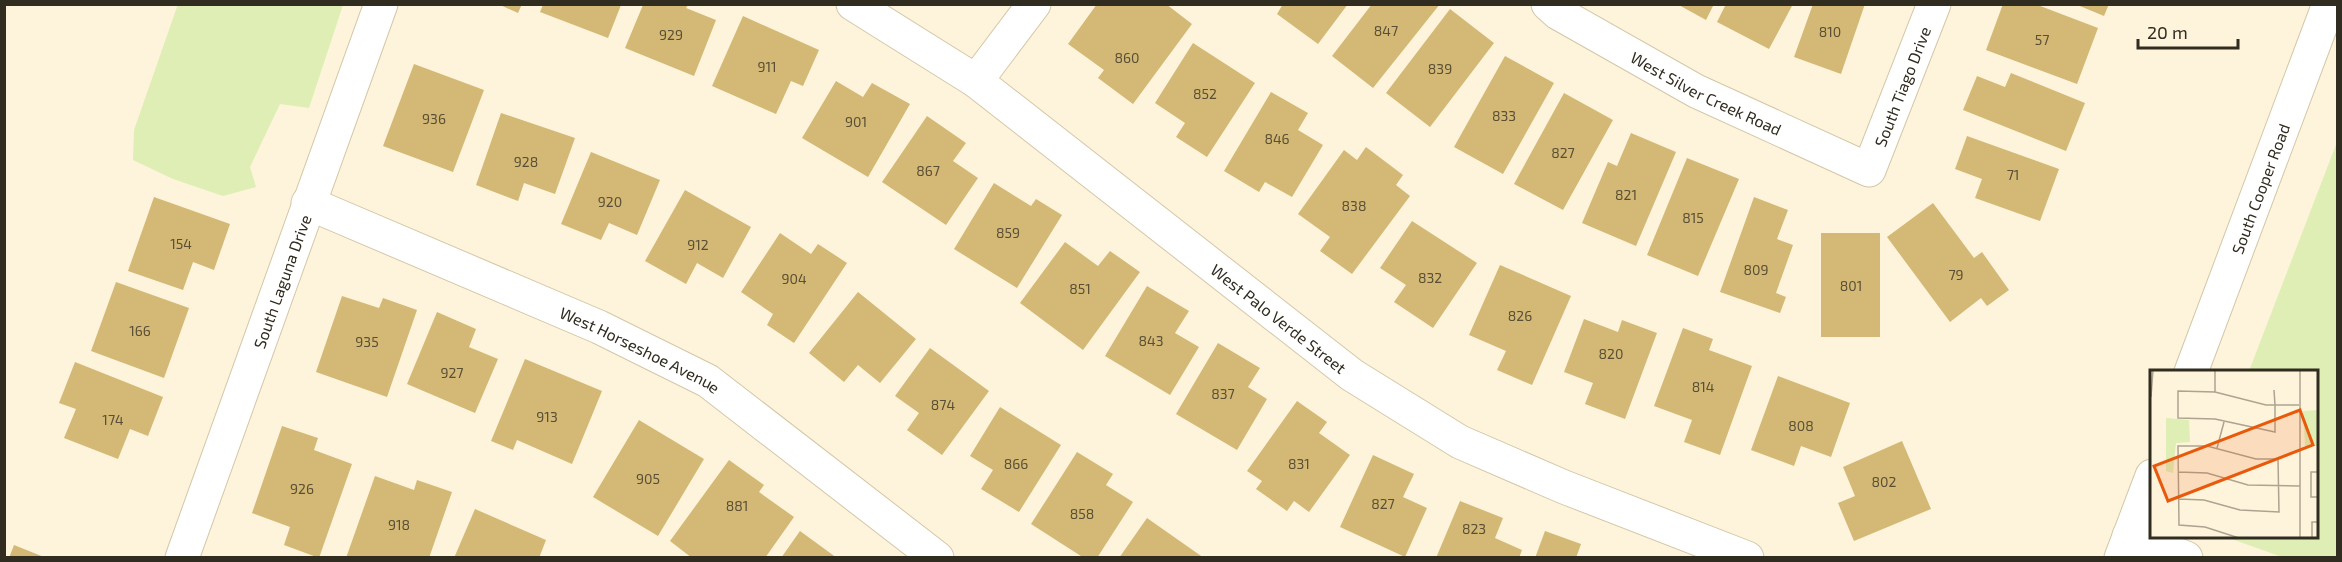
<svg xmlns="http://www.w3.org/2000/svg" width="2342" height="562" viewBox="0 0 2342 562" font-family="'Exo 2',sans-serif">
<style>
.green{fill:#deeeb5}
.building{fill:#d3b975}
.lines{fill:none;stroke-linecap:round;stroke-linejoin:round}
.street-casing{stroke:#d4c7a8;stroke-width:35}
.secondary-casing{stroke:#d4c7a8;stroke-width:35}
.street{stroke:#fff;stroke-width:33}
.secondary{stroke:#fff;stroke-width:33}
.labels{text-anchor:middle;dominant-baseline:central;stroke-width:4.5;stroke-linejoin:round;paint-order:stroke}
.number-label{font-size:14px;fill:#5a4f35}
.street-label{font-size:16px;fill:#312c20;stroke:#fef4db}
.inset-road{fill:none;stroke:#aca490;stroke-width:1.5}
.view{fill:#e8590c;fill-opacity:0.15;stroke:#e8590c;stroke-width:3}
.inset-edge{fill:none;stroke:#312c20;stroke-width:3}
</style>
<rect width="100%" height="100%" fill="#fef4db"/>
<path class="green" d="M 178,4 L 343,5 L 309,108 L 280,104 L 250,167 L 256,187 L 223,196 L 173,179 L 133,160 L 134,130 Z
M 2337,142 L 2337,557 L 2282,557 L 2226,537 L 2316,536 L 2316,372 L 2249,371 Z"/>
<path class="building" d="M 498,4 L 522,4 L 518,13 Z
M 1097,4 L 1166,4 L 1192,24 L 1133,104 L 1098,78 L 1104,70 L 1068,44 Z
M 1283,4 L 1348,4 L 1318,44 L 1277,14 Z
M 1372,4 L 1440,4 L 1373,88 L 1332,56 Z
M 1677,4 L 1714,4 L 1706,20 Z
M 1726,4 L 1793,4 L 1769,49 L 1717,22 Z
M 1813,4 L 1865,4 L 1841,74 L 1794,57 Z
M 2003,4 L 2035,4 L 2098,28 L 2077,84 L 1986,50 Z
M 2075,4 L 2109,4 L 2104,16 Z
M 543,5 L 621,5 L 608,38 L 540,12 Z
M 643,5 L 688,5 L 686,8 L 716,20 L 694,76 L 625,48 Z
M 1450,9 L 1494,43 L 1430,127 L 1386,93 Z
M 743,16 L 819,50 L 803,86 L 791,81 L 776,114 L 712,86 Z
M 1193,43 L 1255,83 L 1207,157 L 1176,137 L 1185,123 L 1155,103 Z
M 1505,56 L 1554,83 L 1503,174 L 1454,147 Z
M 414,64 L 484,90 L 453,172 L 383,146 Z
M 2011,73 L 2085,103 L 2066,151 L 1963,110 L 1977,76 L 2005,87 Z
M 836,81 L 863,97 L 872,83 L 910,104 L 868,177 L 802,138 Z
M 1271,92 L 1308,113 L 1298,130 L 1323,145 L 1292,197 L 1265,182 L 1259,192 L 1224,171 Z
M 1564,93 L 1613,120 L 1563,210 L 1514,184 Z
M 501,113 L 575,138 L 555,194 L 524,183 L 518,201 L 476,185 Z
M 927,116 L 966,143 L 953,161 L 978,178 L 946,225 L 882,182 Z
M 1631,133 L 1676,152 L 1636,246 L 1582,223 L 1608,162 L 1617,166 Z
M 1967,136 L 2059,169 L 2040,221 L 1975,198 L 1982,179 L 1955,169 Z
M 1366,147 L 1403,175 L 1396,185 L 1410,196 L 1352,274 L 1320,251 L 1330,237 L 1298,214 L 1344,150 L 1357,160 Z
M 591,152 L 660,180 L 637,235 L 609,223 L 601,240 L 561,224 Z
M 1687,158 L 1739,179 L 1698,276 L 1647,255 Z
M 994,183 L 1031,206 L 1036,199 L 1062,215 L 1017,288 L 954,249 Z
M 685,190 L 751,227 L 723,278 L 697,263 L 686,284 L 645,261 Z
M 154,197 L 230,224 L 214,270 L 193,262 L 183,290 L 128,271 Z
M 1754,197 L 1788,210 L 1777,239 L 1793,245 L 1776,293 L 1786,297 L 1780,313 L 1720,292 Z
M 1933,203 L 1974,258 L 1982,252 L 2009,290 L 1987,306 L 1981,298 L 1950,322 L 1887,237 Z
M 1412,221 L 1477,263 L 1433,328 L 1394,302 L 1406,285 L 1380,268 Z
M 780,233 L 811,254 L 818,244 L 847,263 L 794,343 L 767,325 L 773,314 L 741,292 Z
M 1821,233 L 1880,233 L 1880,337 L 1821,337 Z
M 1065,242 L 1098,266 L 1110,251 L 1140,272 L 1083,350 L 1020,303 Z
M 1500,265 L 1571,296 L 1532,385 L 1497,370 L 1506,351 L 1469,335 Z
M 116,282 L 189,308 L 164,378 L 91,351 Z
M 1147,286 L 1189,311 L 1175,333 L 1199,347 L 1170,395 L 1105,356 Z
M 858,292 L 916,339 L 880,383 L 858,365 L 844,382 L 809,353 Z
M 342,296 L 379,308 L 383,298 L 417,310 L 387,397 L 316,372 Z
M 437,312 L 476,329 L 469,347 L 498,359 L 475,413 L 407,384 Z
M 1584,319 L 1618,332 L 1622,320 L 1657,333 L 1625,419 L 1585,404 L 1593,383 L 1564,372 Z
M 1683,328 L 1713,339 L 1709,350 L 1752,366 L 1720,455 L 1684,442 L 1692,420 L 1654,406 Z
M 1218,343 L 1260,368 L 1248,387 L 1267,399 L 1237,450 L 1176,414 Z
M 930,348 L 989,391 L 942,455 L 907,430 L 919,413 L 895,396 Z
M 525,359 L 602,391 L 572,464 L 517,440 L 513,450 L 491,441 Z
M 75,362 L 163,397 L 148,436 L 130,429 L 118,459 L 64,438 L 76,409 L 59,403 Z
M 1778,376 L 1850,403 L 1831,457 L 1801,446 L 1794,466 L 1751,450 Z
M 1297,401 L 1327,422 L 1319,433 L 1350,455 L 1309,512 L 1294,501 L 1287,511 L 1256,489 L 1262,481 L 1247,471 Z
M 1000,407 L 1061,445 L 1019,512 L 981,489 L 993,470 L 970,456 Z
M 639,420 L 704,459 L 658,536 L 593,497 Z
M 282,426 L 318,438 L 314,450 L 352,464 L 319,558 L 284,545 L 290,527 L 252,513 Z
M 1902,441 L 1931,509 L 1854,541 L 1838,503 L 1855,496 L 1843,467 Z
M 1077,452 L 1113,474 L 1106,485 L 1133,502 L 1097,558 L 1084,558 L 1031,524 Z
M 1373,455 L 1414,474 L 1403,497 L 1427,508 L 1405,557 L 1340,527 Z
M 729,460 L 764,485 L 759,492 L 794,517 L 765,558 L 692,558 L 670,541 Z
M 375,476 L 414,490 L 417,480 L 452,492 L 429,558 L 390,558 L 384,556 L 384,558 L 346,558 Z
M 1460,501 L 1503,518 L 1495,538 L 1522,550 L 1519,558 L 1436,558 Z
M 475,509 L 546,540 L 539,558 L 454,558 Z
M 1147,518 L 1204,558 L 1119,558 Z
M 800,531 L 837,558 L 781,558 Z
M 1545,531 L 1581,544 L 1576,558 L 1535,558 Z
M 14,545 L 44,557 L 44,558 L 9,558 Z"/>
<g class="lines">
<g class="street-casing">
<g id="street">
<path id="s1" d="M 853,4 L 976,81 L 1352,375 L 1460,442 L 1564,487 L 1747,558"/>
<path id="s2" d="M 1548,4 L 1558,13 L 1696,91 L 1869,170 L 1934,4"/>
<path d="M 976,81 L 1034,4"/>
<path id="s3" d="M 308,203 L 599,327 L 708,381 L 937,558"/>
<path d="M 2129,536 L 2186,558"/>
<path id="s4" d="M 182,558 L 381,4"/>
</g>
</g>
<g class="secondary-casing">
<g id="secondary">
<path id="s5" d="M 2191,372 L 2329,4"/>
<path d="M 2121,558 L 2152,476"/>
</g>
</g>
<use href="#street" class="street"/>
<use href="#secondary" class="secondary"/>
</g>
<g class="labels">
<g class="number-label">
<text x="1386" y="30">847</text>
<text x="1830" y="31">810</text>
<text x="671" y="34">929</text>
<text x="2042" y="39">57</text>
<text x="1127" y="57">860</text>
<text x="767" y="66">911</text>
<text x="1440" y="68">839</text>
<text x="1205" y="93">852</text>
<text x="1504" y="115">833</text>
<text x="434" y="118">936</text>
<text x="856" y="121">901</text>
<text x="1277" y="138">846</text>
<text x="1563" y="152">827</text>
<text x="526" y="161">928</text>
<text x="928" y="170">867</text>
<text x="2013" y="174">71</text>
<text x="1626" y="194">821</text>
<text x="610" y="201">920</text>
<text x="1354" y="205">838</text>
<text x="1693" y="217">815</text>
<text x="1008" y="232">859</text>
<text x="181" y="243">154</text>
<text x="698" y="244">912</text>
<text x="1756" y="269">809</text>
<text x="1956" y="274">79</text>
<text x="1430" y="277">832</text>
<text x="794" y="278">904</text>
<text x="1851" y="285">801</text>
<text x="1080" y="288">851</text>
<text x="1520" y="315">826</text>
<text x="140" y="330">166</text>
<text x="1151" y="340">843</text>
<text x="367" y="341">935</text>
<text x="1611" y="353">820</text>
<text x="452" y="372">927</text>
<text x="1703" y="386">814</text>
<text x="1223" y="393">837</text>
<text x="943" y="404">874</text>
<text x="547" y="416">913</text>
<text x="113" y="419">174</text>
<text x="1801" y="425">808</text>
<text x="1016" y="463">866</text>
<text x="1299" y="463">831</text>
<text x="648" y="478">905</text>
<text x="1884" y="481">802</text>
<text x="302" y="488">926</text>
<text x="1383" y="503">827</text>
<text x="737" y="505">881</text>
<text x="1082" y="513">858</text>
<text x="399" y="524">918</text>
<text x="1474" y="528">823</text>
</g>
<g class="street-label">
<text stroke="none"><textPath href="#s2" startOffset="452">South Tiago Drive</textPath></text>
<text stroke="none"><textPath href="#s2" startOffset="182">West Silver Creek Road</textPath></text>
<text stroke="none"><textPath href="#s5" startOffset="196">South Cooper Road</textPath></text>
<text stroke="none"><textPath href="#s4" startOffset="294">South Laguna Drive</textPath></text>
<text stroke="none"><textPath href="#s1" startOffset="530">West Palo Verde Street</textPath></text>
<text stroke="none"><textPath href="#s3" startOffset="363">West Horseshoe Avenue</textPath></text>
</g>
</g>
<g transform="translate(2150 370)">
<rect width="168" height="168" fill="#fef4db"/>
<path d="M 168,40 L 168,76 L 155,76 L 153,41 ZM 16,48 L 39,50 L 40,72 L 26,73 L 23,103 L 16,101 Z" fill="#deeeb5"/>
<path class="inset-road" d="M 65,0 L 65,22M 150,0 L 150,168M 124,20 L 125,35 L 125,62 L 65,49 L 28,48 L 28,21 L 65,22 L 116,35 L 149,35M 1,27 L 3,0M 67,78 L 74,52M 28,102 L 57,103 L 98,115 L 150,116M 168,102 L 161,102 L 161,127 L 168,127M 29,129 L 54,130 L 90,140 L 129,142 L 128,89 L 106,89 L 57,76 L 28,76 L 29,155 L 55,157 L 89,168M 162,168 L 162,152 L 168,152"/>
<path class="view" d="M 150,40 L 163,75 L 18,131 L 4,96 Z"/>
<rect width="168" height="168" class="inset-edge"/>
</g>
<rect width="2342" height="562" fill="none" stroke="#312c20" stroke-width="12"/>
<path d="M2138 39v9h100v-9" fill="none" stroke="#312c20" stroke-width="3"/>
<text x="2147" y="39" font-size="18" fill="#312c20" stroke="#fef4db" stroke-width="4.5" paint-order="stroke">20 m</text>
</svg>
